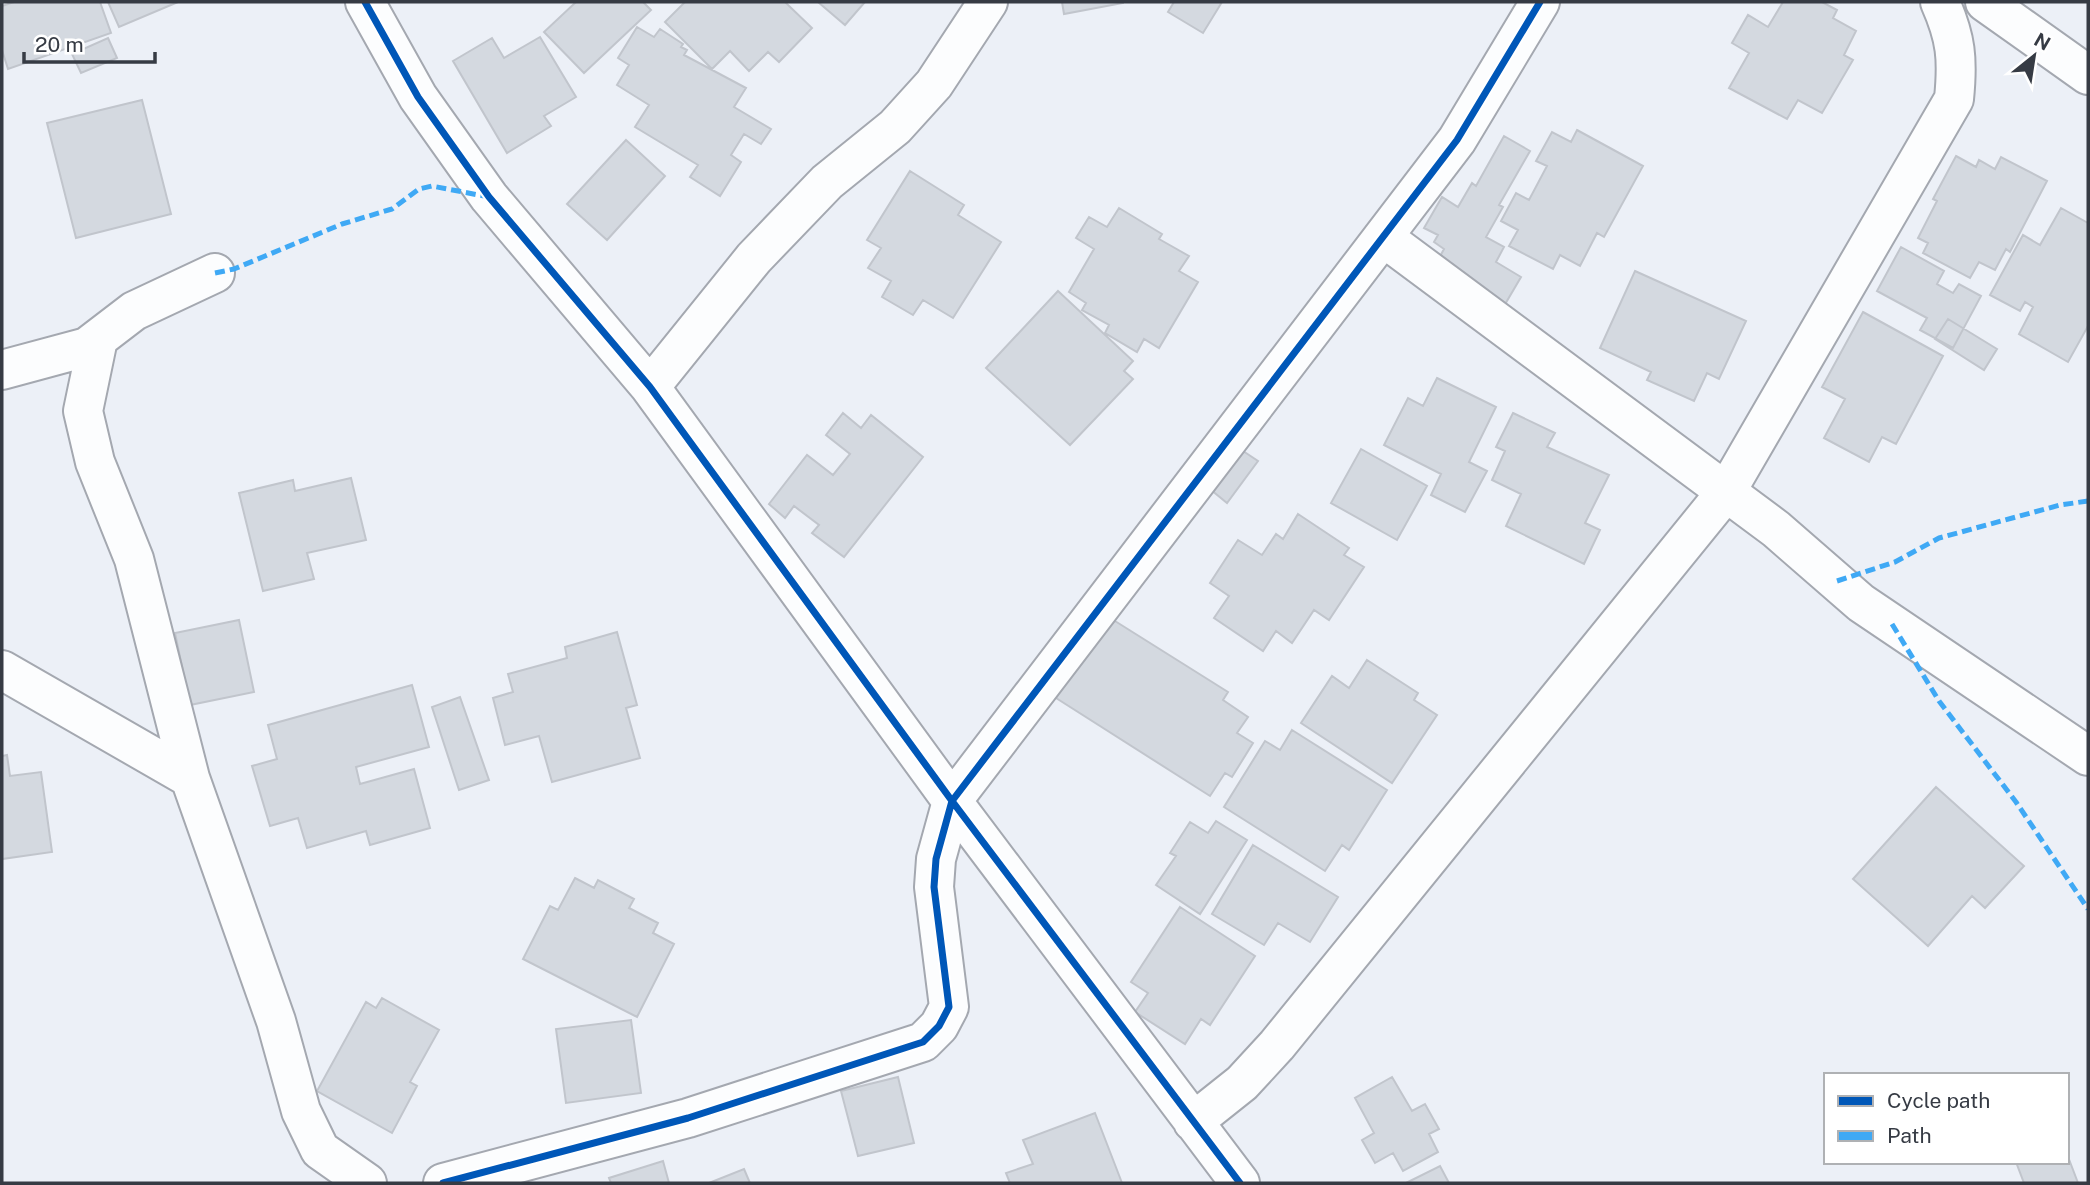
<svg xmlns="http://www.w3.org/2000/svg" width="2090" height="1185" viewBox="0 0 2090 1185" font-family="'Public Sans',sans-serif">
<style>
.building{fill:#d4d9e0;stroke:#c1c5cc;stroke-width:2}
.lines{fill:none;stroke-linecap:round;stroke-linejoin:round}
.minor-casing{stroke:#a4a8b0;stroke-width:42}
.minor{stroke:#fcfdfe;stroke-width:38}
.quiet{stroke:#3fa9f5;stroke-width:5;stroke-dasharray:10 5;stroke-linecap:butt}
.cycleway-casing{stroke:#fff;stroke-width:11}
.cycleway{stroke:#0057b8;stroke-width:7}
</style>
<rect width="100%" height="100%" fill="#ecf0f7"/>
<path class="building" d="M 14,2 L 100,2 L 111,33 L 8,69 L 2,50 L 2,6 Z
M 108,2 L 178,2 L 119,27 Z
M 576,2 L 643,2 L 651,10 L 584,73 L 544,32 Z
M 685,2 L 785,2 L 812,28 L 779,62 L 768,52 L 749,71 L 730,51 L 712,69 L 665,22 Z
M 818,2 L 865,2 L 845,25 Z
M 1062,2 L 1123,2 L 1123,3 L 1064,14 Z
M 1174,2 L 1222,2 L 1203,33 L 1168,12 Z
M 1783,2 L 1822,2 L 1837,10 L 1833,18 L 1856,31 L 1844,55 L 1853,60 L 1822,113 L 1798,100 L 1787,119 L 1729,88 L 1749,53 L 1732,43 L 1748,15 L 1768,27 Z
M 637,27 L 654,37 L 660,29 L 683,44 L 681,47 L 687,50 L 684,55 L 746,88 L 734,107 L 771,129 L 761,144 L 744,134 L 731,155 L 741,162 L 720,196 L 690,177 L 698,165 L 635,127 L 649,105 L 617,85 L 629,65 L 618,58 Z
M 540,37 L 576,97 L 544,116 L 551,126 L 507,153 L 453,61 L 492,38 L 504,58 Z
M 108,38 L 117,58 L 81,73 L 72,54 Z
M 142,100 L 171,214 L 76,238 L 47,123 Z
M 1577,130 L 1643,166 L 1604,237 L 1597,233 L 1580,266 L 1560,255 L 1553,269 L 1509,246 L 1518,230 L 1501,221 L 1516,193 L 1529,200 L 1547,166 L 1536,161 L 1552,132 L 1571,142 Z
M 1504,136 L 1530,151 L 1499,205 L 1503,207 L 1486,237 L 1504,247 L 1496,262 L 1521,277 L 1504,306 L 1437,262 L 1444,249 L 1434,242 L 1438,235 L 1424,228 L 1442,197 L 1458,207 L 1472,183 L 1476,186 Z
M 626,140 L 665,176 L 607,240 L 567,204 Z
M 1956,156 L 1976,167 L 1979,160 L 1995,169 L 2001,157 L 2047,181 L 2010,252 L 2006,249 L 1995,270 L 1979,262 L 1970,278 L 1923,253 L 1928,243 L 1918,238 L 1937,201 L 1933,199 Z
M 910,171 L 964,205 L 958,215 L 1001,242 L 953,318 L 923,300 L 913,315 L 882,297 L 891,281 L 868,268 L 881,248 L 867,240 Z
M 1119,208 L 1162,234 L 1159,239 L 1189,256 L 1179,271 L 1198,282 L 1159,348 L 1144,339 L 1137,352 L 1105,333 L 1109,325 L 1082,310 L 1086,303 L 1069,292 L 1094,249 L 1076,238 L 1089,217 L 1107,227 Z
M 2061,208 L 2088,223 L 2088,326 L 2068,362 L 2019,334 L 2033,307 L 2025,302 L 2020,311 L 1990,295 L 2023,235 L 2040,245 Z
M 1901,247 L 1944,271 L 1937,284 L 1953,293 L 1959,284 L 1981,296 L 1953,348 L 1920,330 L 1927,318 L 1877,291 Z
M 1635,271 L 1746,321 L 1719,379 L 1707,373 L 1694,401 L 1647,380 L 1651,372 L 1600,348 Z
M 1058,291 L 1133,361 L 1124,371 L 1133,379 L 1070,445 L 986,368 Z
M 1863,312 L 1943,356 L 1896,444 L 1882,437 L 1869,462 L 1824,438 L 1845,399 L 1822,387 Z
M 1948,319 L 1997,349 L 1984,370 L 1935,339 Z
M 1437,378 L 1496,407 L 1469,462 L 1487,471 L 1465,512 L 1431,495 L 1441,474 L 1384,445 L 1408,398 L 1423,406 Z
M 843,413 L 861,428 L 871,415 L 923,457 L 844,557 L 812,533 L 819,525 L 794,506 L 785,518 L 769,504 L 807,455 L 833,475 L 850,454 L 826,435 Z
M 1513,413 L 1555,433 L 1547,447 L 1609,475 L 1585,523 L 1600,530 L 1584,564 L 1506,526 L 1521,494 L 1492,480 L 1505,451 L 1496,447 Z
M 1240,449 L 1258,461 L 1227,503 L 1210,489 Z
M 1361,449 L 1427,486 L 1397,540 L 1331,503 Z
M 351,478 L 366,540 L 307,553 L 314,579 L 263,591 L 239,493 L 293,480 L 295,491 Z
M 1298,514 L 1349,548 L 1344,555 L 1364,567 L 1329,620 L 1314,610 L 1292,643 L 1276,631 L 1263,651 L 1214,618 L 1229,596 L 1210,583 L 1238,540 L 1262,555 L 1276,534 L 1283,539 Z
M 1107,616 L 1228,692 L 1223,700 L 1248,717 L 1237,733 L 1253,743 L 1232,777 L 1225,773 L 1210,796 L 1056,698 Z
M 239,620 L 254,692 L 190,705 L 175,633 Z
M 617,632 L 637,705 L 626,708 L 640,758 L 552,782 L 539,736 L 505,745 L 493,698 L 513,692 L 508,674 L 567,658 L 565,647 Z
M 1367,660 L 1418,693 L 1414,700 L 1437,715 L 1392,783 L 1301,723 L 1332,676 L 1349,688 Z
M 412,685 L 429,747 L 356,767 L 360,784 L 414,769 L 430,828 L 370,845 L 366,831 L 307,848 L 298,818 L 270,826 L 252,766 L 277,759 L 268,725 Z
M 460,697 L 489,780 L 459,790 L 432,707 Z
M 1292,730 L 1387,790 L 1349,850 L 1342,845 L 1325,871 L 1224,807 L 1265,741 L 1280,750 Z
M 7,755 L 10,776 L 41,772 L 52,852 L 2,859 L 2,756 Z
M 1936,787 L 2024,866 L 1985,908 L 1972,896 L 1928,946 L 1853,879 Z
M 1216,821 L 1247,840 L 1200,914 L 1156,885 L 1176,856 L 1170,853 L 1190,822 L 1208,833 Z
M 1253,845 L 1338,897 L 1310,942 L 1278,923 L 1264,945 L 1212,914 Z
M 575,878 L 594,888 L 598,880 L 634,899 L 629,908 L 658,923 L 653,933 L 674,944 L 637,1017 L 523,959 L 550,906 L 558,910 Z
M 1180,907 L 1255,956 L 1210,1025 L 1201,1019 L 1185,1044 L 1135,1012 L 1148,993 L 1131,982 Z
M 382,998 L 439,1030 L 410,1082 L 417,1086 L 392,1133 L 317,1091 L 366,1002 L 376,1008 Z
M 631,1020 L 641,1093 L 566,1103 L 556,1029 Z
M 898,1077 L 914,1143 L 858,1156 L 841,1091 Z
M 1392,1077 L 1412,1111 L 1425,1104 L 1439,1129 L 1429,1134 L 1438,1152 L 1403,1171 L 1393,1153 L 1375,1163 L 1362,1140 L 1374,1133 L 1355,1098 Z
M 1095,1113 L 1122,1183 L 1010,1183 L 1006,1173 L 1033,1164 L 1023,1140 Z
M 2067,1154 L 2078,1183 L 2024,1183 L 2016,1162 L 2067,1162 Z
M 663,1161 L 669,1183 L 611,1183 L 609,1178 Z
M 1440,1166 L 1449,1183 L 1406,1183 Z
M 744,1169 L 750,1183 L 709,1183 Z"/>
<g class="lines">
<g class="minor-casing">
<path id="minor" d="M 365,2 L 418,97 L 489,197 L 650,387 L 952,801 L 1240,1183
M 1985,2 L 2088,75
M 1383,237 L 1776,529 L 1861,603 L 2088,756
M 98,339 L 83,411 L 95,462 L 134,559 L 190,778 L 276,1021 L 301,1111 L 320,1150 L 367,1183
M 2,370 L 87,347 L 134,311 L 215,273
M 650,387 L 754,258 L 827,182 L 895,127 L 934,84 L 988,2
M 2,670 L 190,778
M 1193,1122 L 1242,1083 L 1277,1045 L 1726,492 L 1954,99 C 1958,59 1956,38 1940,2
M 443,1183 L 688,1118 L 923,1042 L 939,1026 L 949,1007 L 934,887 L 936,859 L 952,801 L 1457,140 L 1540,2"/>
</g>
<use href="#minor" class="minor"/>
<path class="quiet" d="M 215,273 L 234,269 L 342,224 L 392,209 L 419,189 L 432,186 L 489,197
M 1837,581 L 1895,562 L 1939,538 L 2060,505 L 2088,501
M 1892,624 L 1939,701 L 2016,802 L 2088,909"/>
<g class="cycleway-casing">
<path id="cycleway" d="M 365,2 L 418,97 L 489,197 L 650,387 L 952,801 L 1240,1183
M 443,1183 L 688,1118 L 923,1042 L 939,1026 L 949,1007 L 934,887 L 936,859 L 952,801 L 1457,140 L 1540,2"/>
</g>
<use href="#cycleway" class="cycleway"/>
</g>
<rect width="2090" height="1185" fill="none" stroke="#363b44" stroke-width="7"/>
<rect x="1824" y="1073" width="245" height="91" fill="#ffffff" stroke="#afb1b4" stroke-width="2"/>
<rect x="1838" y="1096" width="35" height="10" fill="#0057b8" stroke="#afb1b4" stroke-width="2"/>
<text x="1887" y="1108" font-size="21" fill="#363b44">Cycle path</text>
<rect x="1838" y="1131" width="35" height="10" fill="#3fa9f5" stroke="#afb1b4" stroke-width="2"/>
<text x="1887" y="1143" font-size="21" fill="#363b44">Path</text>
<g transform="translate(2034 56) rotate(30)" stroke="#ffffff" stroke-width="5" paint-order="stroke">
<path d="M0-5L12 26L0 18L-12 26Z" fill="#363b44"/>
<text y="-10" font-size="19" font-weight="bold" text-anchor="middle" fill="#363b44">N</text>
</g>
<path d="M24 52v10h131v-10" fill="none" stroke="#363b44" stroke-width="3.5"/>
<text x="35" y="52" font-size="21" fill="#363b44" stroke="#ffffff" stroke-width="5" paint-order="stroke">20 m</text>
</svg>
